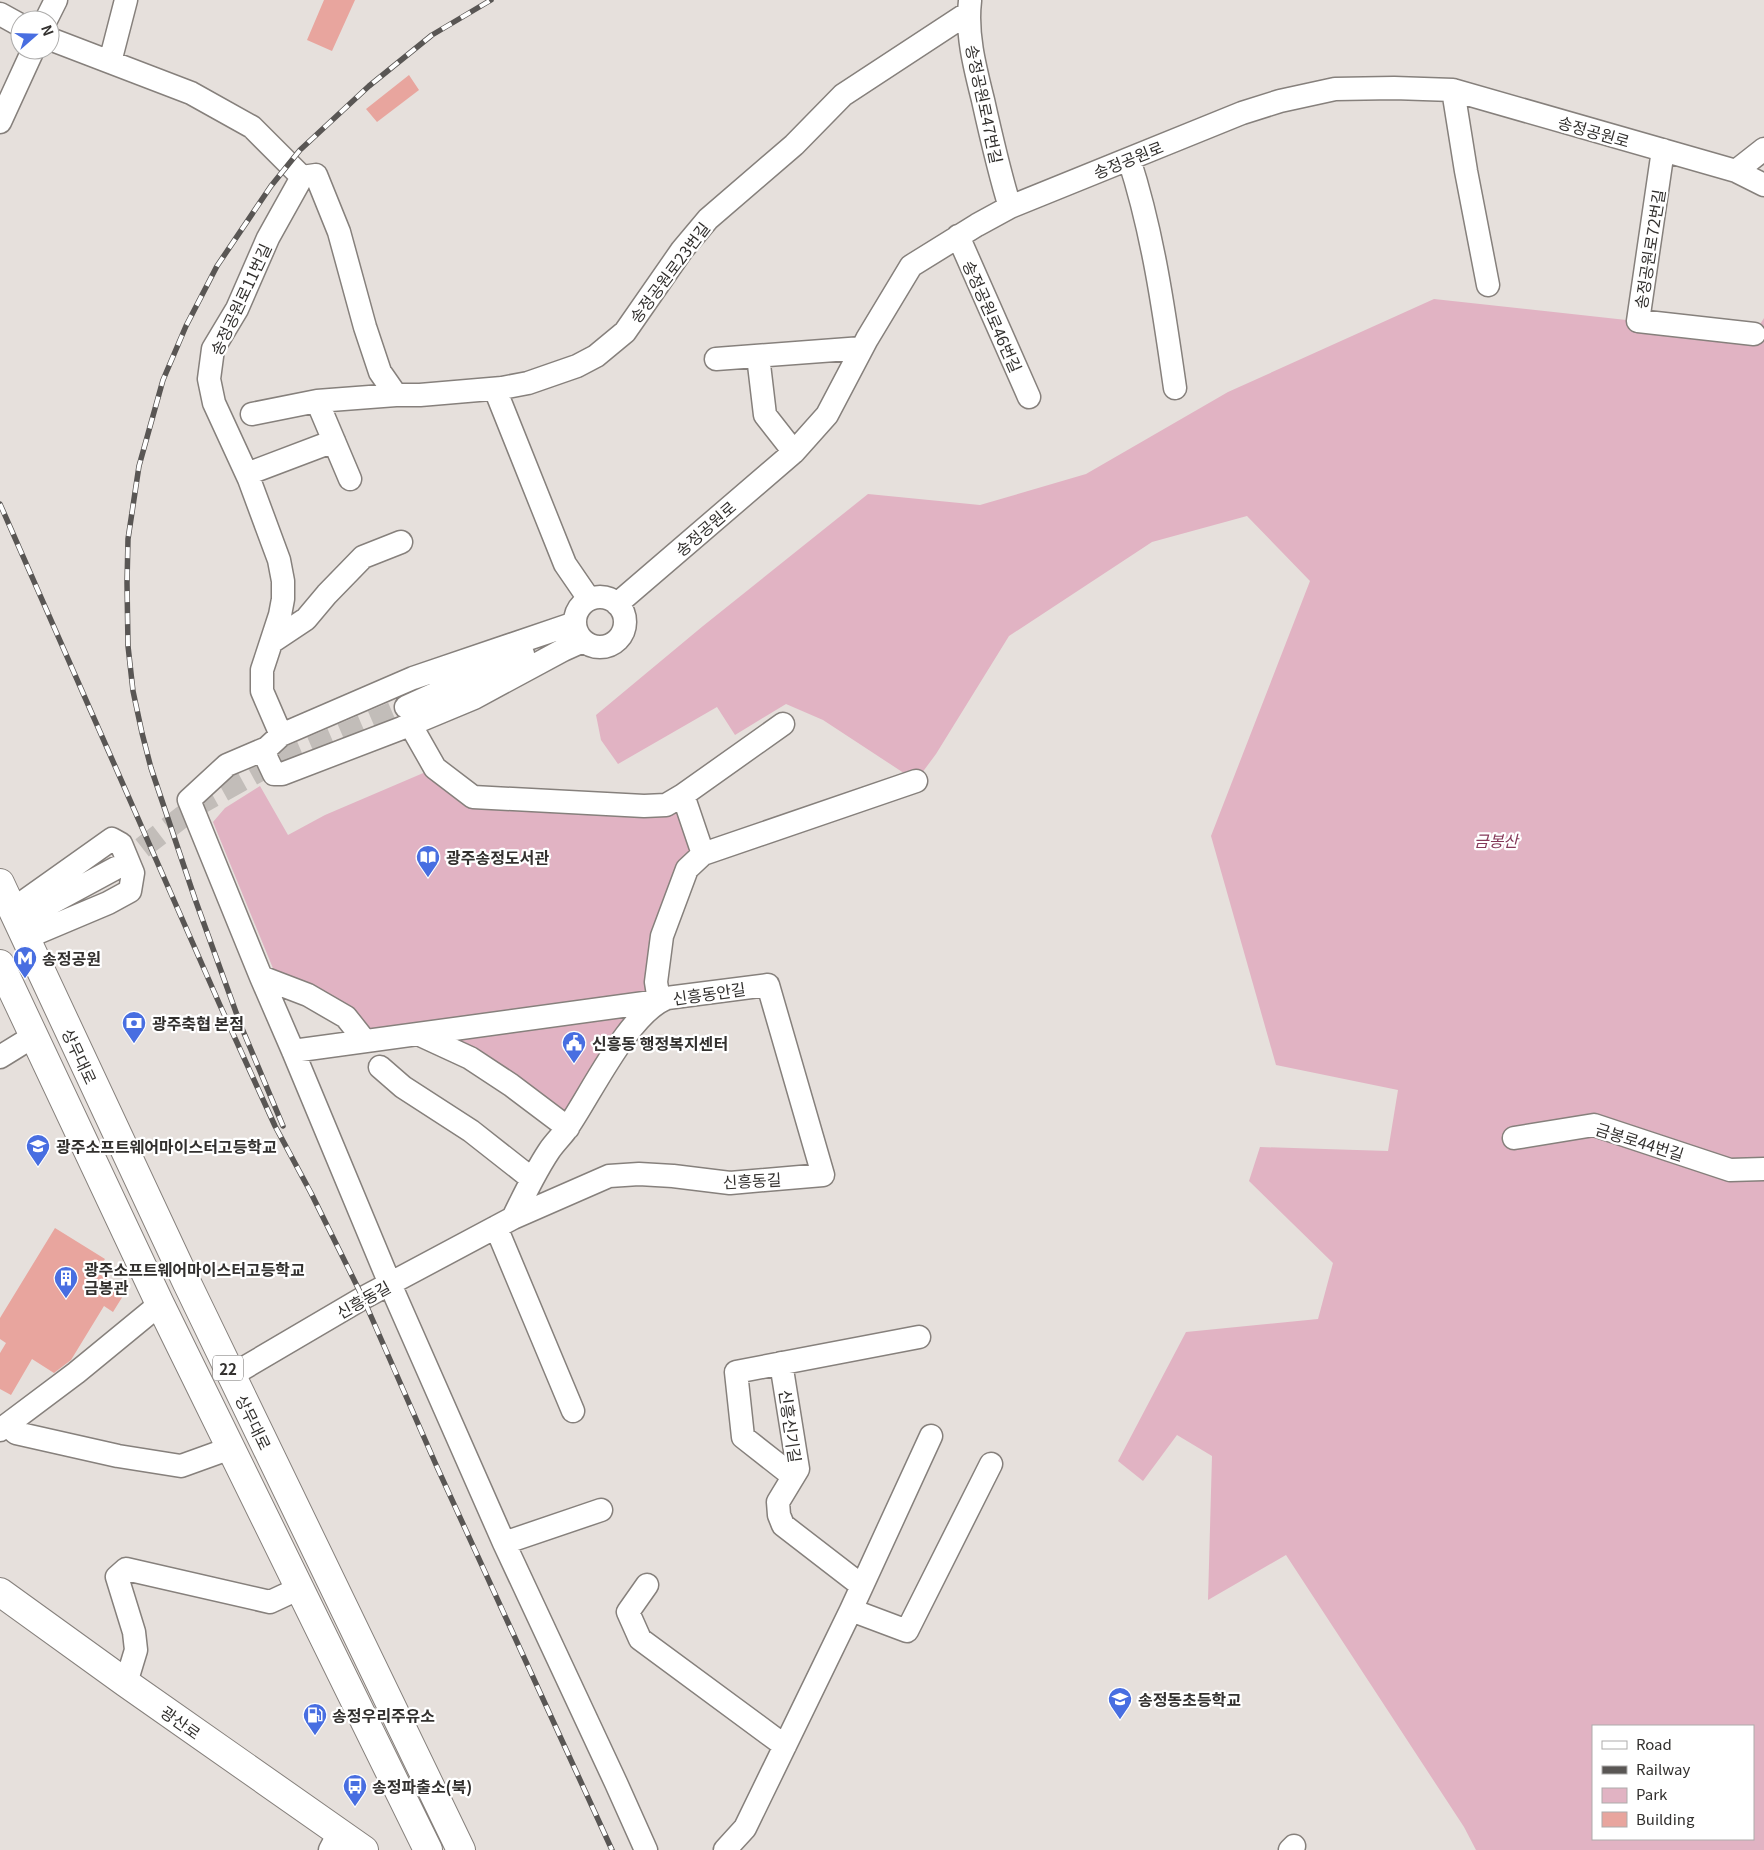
<svg xmlns="http://www.w3.org/2000/svg" width="1764" height="1850" viewBox="0 0 1764 1850" font-family="Georgia,'Noto Sans KR',serif">
<style>
.green{fill:#e1b3c3;fill-rule:evenodd}
.building{fill:#e8a59e}
.lines{fill:none;stroke-linecap:round;stroke-linejoin:round}
.minor-tunnel{stroke:#c2bdb9;stroke-width:22;stroke-dasharray:22 11;stroke-linecap:butt}
.minor-casing{stroke:#86807c;stroke-width:25}
.major-casing{stroke:#86807c;stroke-width:30}
.minor{stroke:#fff;stroke-width:22}
.major{stroke:#fff;stroke-width:28}
.rail-casing{stroke:#595654;stroke-width:5.5}
.rail{stroke:#fff;stroke-width:4;stroke-dasharray:11;stroke-linecap:butt}
.labels{text-anchor:middle;dominant-baseline:central;stroke-width:4.5;stroke-linejoin:round;paint-order:stroke}
.shield{fill:#fff;stroke:#706e6d;stroke-width:1}
.shield-label{font-size:15px;font-weight:bold;fill:#32302e}
.street-label{font-size:16px;fill:#32302e;stroke:#fff}
.park-label{font-size:16px;font-style:italic;fill:#853959;stroke:#fff}
.poi-label{font-size:16px;font-weight:bold;fill:#32302e;stroke:#fff;text-anchor:start}
</style>
<rect width="100%" height="100%" fill="#e6e0dc"/>
<path class="green" d="M 1434,299 L 1754,334 L 1764,318 L 1764,1850 L 1476,1850 L 1464,1827 L 1286,1555 L 1208,1600 L 1212,1456 L 1177,1435 L 1143,1481 L 1118,1461 L 1186,1332 L 1318,1319 L 1333,1263 L 1249,1181 L 1260,1147 L 1388,1151 L 1398,1090 L 1276,1065 L 1211,836 L 1310,581 L 1247,516 L 1152,542 L 1009,636 L 936,754 L 916,781 L 823,720 L 786,704 L 735,735 L 717,707 L 618,764 L 601,740 L 596,715 L 703,626 L 868,494 L 980,505 L 1086,474 L 1228,392 ZM 1593,1726 L 1753,1726 L 1753,1839 L 1593,1839 Z
M 435,768 L 473,797 L 683,795 L 703,854 L 656,982 L 568,1128 L 418,1034 L 365,1041 L 279,983 L 213,822 L 225,808 L 260,786 L 288,835 L 325,815 Z"/>
<path class="building" d="M 324,0 L 355,0 L 332,51 L 307,40 Z
M 409,75 L 419,90 L 377,122 L 366,109 Z
M 55,1228 L 105,1259 L 96,1272 L 126,1291 L 113,1312 L 104,1306 L 71,1360 L 54,1373 L 32,1359 L 11,1395 L 0,1389 L 0,1353 L 6,1343 L 0,1339 L 0,1318 Z"/>
<g class="lines">
<path class="minor-tunnel" d="M 116,868 L 199,804 L 266,767 L 406,707"/>
<g class="minor-casing">
<path id="minor" d="M 970,1 C 966,34 975,68 983,100 C 991,136 999,172 1010,207
M 0,14 L 20,25
M 46,20 L 56,0
M 50,39 L 191,93 L 252,127 L 302,177
M 110,62 L 126,0
M 1453,90 L 1466,171 L 1488,285
M 0,122 L 33,50
M 1663,150 L 1638,321 L 1754,334
M 1129,159 C 1153,233 1164,311 1175,388
M 1736,171 L 1764,185
M 302,177 L 316,175 L 339,232 L 365,327 L 380,372 L 396,395 L 420,395 L 502,388 L 528,383 L 577,366 L 596,356 L 625,332 L 682,250 L 708,219 L 794,145 L 843,95 L 968,13
M 958,236 L 1029,397
M 758,356 L 765,415 L 794,452
M 716,359 L 862,348
M 495,389 L 565,564 L 589,599
M 317,401 L 350,479
M 252,414 L 317,401 L 396,395
M 247,474 L 334,441
M575 622a25 25 0 1 1 50 0a25 25 0 1 1-50 0Z
M 617,604 L 794,452 L 827,415 L 867,339 L 911,266 L 977,225 L 1010,207 L 1242,113 L 1280,101 L 1335,89 L 1394,88 L 1453,90 L 1736,171 L 1764,149
M 575,623 L 413,678 L 281,735 L 267,748 L 266,757 L 274,774 L 282,774 L 402,728 L 474,698 L 563,650 L 583,641
M 273,641 L 306,619 L 327,594 L 363,557 L 401,542
M 406,707 L 523,654
M 281,735 L 262,691 L 262,670 L 280,615 L 283,599 L 283,581 L 279,560 L 249,479 L 214,403 L 209,379 L 213,349 L 237,309 L 268,238 L 302,177
M 267,748 L 227,765 L 189,800 L 261,977 L 293,1051 L 390,1284 L 504,1543 L 616,1783 L 646,1850
M 683,795 L 783,724
M 703,854 L 916,781
M 12,910 L 112,839 L 121,844 L 133,873 L 130,891 L 108,903 L 25,938
M 18,921 L 116,868
M 261,977 L 308,995 L 346,1017 L 365,1041
M 418,1034 L 470,1058 L 511,1085 L 568,1128
M 293,1051 L 659,1001 L 656,982 L 662,936 L 687,869 L 703,854 L 683,795 L 666,805 L 644,806 L 473,797 L 435,768 L 410,724
M 0,1057 L 34,1036
M 380,1067 L 403,1087 L 471,1131 L 532,1179
M 1514,1138 L 1594,1125 L 1730,1170 L 1764,1169
M 496,1227 L 573,1411
M 781,1363 L 798,1469 L 778,1502 L 779,1515 L 783,1525 L 862,1586
M 232,1375 L 363,1298 L 513,1218 L 609,1176 L 639,1174 L 673,1176 L 730,1183 L 823,1175 L 768,985 L 667,998 C 629,1013 592,1092 568,1127 C 563,1135 555,1142 549,1151 C 535,1172 524,1195 513,1218
M 7,1425 L 16,1433 L 118,1456 L 181,1466 L 231,1448
M 0,1430 L 76,1373 L 160,1304
M 798,1469 L 785,1470 L 743,1437 L 736,1372 L 919,1337
M 504,1543 L 601,1510
M 647,1585 L 628,1612 L 640,1639 L 785,1746
M 851,1610 L 907,1631 L 991,1464
M 126,1683 L 136,1650 L 134,1632 L 117,1577 L 126,1569 L 270,1602 L 300,1588
M 330,1850 L 339,1833
M 725,1850 L 745,1828 L 851,1610 L 931,1436
M 1290,1850 L 1294,1846"/>
</g>
<g class="major-casing">
<path id="major" d="M 0,883 L 187,1283 L 461,1850
M 0,964 L 160,1304 L 428,1850
M 0,1592 L 126,1683 L 364,1850"/>
</g>
<use href="#minor" class="minor"/>
<use href="#major" class="major"/>
<g class="rail-casing">
<path id="rail" d="M 0,504 L 219,1003 L 275,1126 L 311,1193 L 363,1298 L 437,1467 L 612,1850
M 283,1126 L 241,1026 L 195,899 L 151,768 L 142,733 L 133,691 L 128,646 L 127,583 L 128,539 L 139,466 L 163,380 L 186,326 L 217,266 L 271,186 L 300,150 L 369,86 L 432,35 L 491,0"/>
</g>
<use href="#rail" class="rail"/>
</g>
<defs>
<g id="library-pin" transform="scale(1.25)"><path d="M0 17L-7.5 6A9.5 9.5 0 1 1 7.5 6Z" fill="#486ee1" stroke="#fff"/><path d="M-6-4Q-3-5.5-.7-3.5V5Q-3 3-6 4ZM6-4Q3-5.5 .7-3.5V5Q3 3 6 4Z" fill="#fff"/></g>
<g id="metro-pin" transform="scale(1.25)"><path d="M0 17L-7.5 6A9.5 9.5 0 1 1 7.5 6Z" fill="#486ee1" stroke="#fff"/><path d="M-5.5 5V-5H-3L0 0L3-5H5.5V5H3V-.5L0 4L-3-.5V5Z" fill="#fff"/></g>
<g id="bank-pin" transform="scale(1.25)"><path d="M0 17L-7.5 6A9.5 9.5 0 1 1 7.5 6Z" fill="#486ee1" stroke="#fff"/><path d="M-6-4H6V4H-6ZM0-2.3a2.3 2.3 0 1 0 0 4.6a2.3 2.3 0 1 0 0-4.6Z" fill="#fff"/></g>
<g id="civic-pin" transform="scale(1.25)"><path d="M0 17L-7.5 6A9.5 9.5 0 1 1 7.5 6Z" fill="#486ee1" stroke="#fff"/><path d="M-.6-6.5H3V-4.5H.6V-3L4-1V1h2V6H-6V1h2V-1L-.6-3ZM-1.2 2.5V6h2.4V2.5Z" fill="#fff"/></g>
<g id="school-pin" transform="scale(1.25)"><path d="M0 17L-7.5 6A9.5 9.5 0 1 1 7.5 6Z" fill="#486ee1" stroke="#fff"/><path d="M0-5L7-2L0 1L-7-2ZM-4 1L0 2.5L4 1V4Q0 6-4 4Z" fill="#fff"/></g>
<g id="building-pin" transform="scale(1.25)"><path d="M0 17L-7.5 6A9.5 9.5 0 1 1 7.5 6Z" fill="#486ee1" stroke="#fff"/><path d="M-4-6H4V6H1V3H-1V6H-4ZM-2.5-4.3h1.7v1.8h-1.7ZM.8-4.3h1.7v1.8H.8ZM-2.5-1h1.7V.8h-1.7ZM.8-1h1.7V.8H.8Z" fill="#fff"/></g>
<g id="fuel-pin" transform="scale(1.25)"><path d="M0 17L-7.5 6A9.5 9.5 0 1 1 7.5 6Z" fill="#486ee1" stroke="#fff"/><path d="M-5.5-6h7V0h2V4h1.3V-2.5L3-4.5l.8-.8L6-3V5H2.5V1h-1V6h-7ZM-4.2-4.7v3.2H.2V-4.7Z" fill="#fff"/></g>
<g id="bus-pin" transform="scale(1.25)"><path d="M0 17L-7.5 6A9.5 9.5 0 1 1 7.5 6Z" fill="#486ee1" stroke="#fff"/><path d="M-5-6H5V4H4V6H2V4H-2V6H-4V4H-5ZM-3.5-4V0h7V-4ZM-3.5 1.2v1.5H-2V1.2ZM2 1.2v1.5H3.5V1.2Z" fill="#fff"/></g>
</defs>
<g fill-rule="evenodd">
<use href="#library-pin" x="428" y="857"/>
<use href="#metro-pin" x="25" y="958"/>
<use href="#bank-pin" x="134" y="1023"/>
<use href="#civic-pin" x="574" y="1043"/>
<use href="#school-pin" x="38" y="1146"/>
<use href="#building-pin" x="66" y="1278"/>
<use href="#school-pin" x="1120" y="1699"/>
<use href="#fuel-pin" x="315" y="1715"/>
<use href="#bus-pin" x="355" y="1786"/>
</g>
<g class="labels">
<rect class="shield" x="213" y="1355.5" width="30" height="25" rx="4"/>
<g class="shield-label">
<text x="228" y="1368">22</text>
</g>
<g class="street-label">
<text transform="translate(985 104) rotate(78)">송정공원로47번길</text>
<text transform="translate(1594 131) rotate(16)">송정공원로</text>
<text transform="translate(1128 159) rotate(-22)">송정공원로</text>
<text transform="translate(1649 249) rotate(-81)">송정공원로72번길</text>
<text transform="translate(669 272) rotate(-53)">송정공원로23번길</text>
<text transform="translate(240 299) rotate(-65)">송정공원로11번길</text>
<text transform="translate(993 316) rotate(66)">송정공원로46번길</text>
<text transform="translate(705 528) rotate(-41)">송정공원로</text>
<text transform="translate(709 993) rotate(-8)">신흥동안길</text>
<text transform="translate(80 1056) rotate(65)">상무대로</text>
<text transform="translate(1640 1141) rotate(17)">금봉로44번길</text>
<text transform="translate(752 1180) rotate(-3)">신흥동길</text>
<text transform="translate(363 1299) rotate(-29)">신흥동길</text>
<text transform="translate(254 1422) rotate(64)">상무대로</text>
<text transform="translate(791 1426) rotate(82)">신흥신기길</text>
<text transform="translate(181 1722) rotate(35)">광산로</text>
</g>
<g class="park-label">
<text x="1496" y="840">금봉산</text>
</g>
<g class="poi-label">
<text x="446" y="857">광주송정도서관</text>
<text x="42" y="958">송정공원</text>
<text x="152" y="1023">광주축협 본점</text>
<text x="592" y="1043">신흥동 행정복지센터</text>
<text x="56" y="1146">광주소프트웨어마이스터고등학교</text>
<text x="84" y="1269">광주소프트웨어마이스터고등학교<tspan x="84" dy="18">금봉관</tspan></text>
<text x="1138" y="1699">송정동초등학교</text>
<text x="332" y="1715">송정우리주유소</text>
<text x="372" y="1786">송정파출소(북)</text>
</g>
</g>
<rect x="1592" y="1725" width="162" height="115" fill="#ffffff" stroke="#adacab"/>
<rect x="1602" y="1741" width="25" height="8" fill="#ffffff" stroke="#adacab"/>
<text x="1636" y="1750" font-size="15" fill="#32302e">Road</text>
<rect x="1602" y="1766" width="25" height="8" fill="#595654" stroke="#adacab"/>
<text x="1636" y="1775" font-size="15" fill="#32302e">Railway</text>
<rect x="1602" y="1788" width="25" height="15" fill="#e1b3c3" stroke="#adacab"/>
<text x="1636" y="1800" font-size="15" fill="#32302e">Park</text>
<rect x="1602" y="1812" width="25" height="15" fill="#e8a59e" stroke="#adacab"/>
<text x="1636" y="1825" font-size="15" fill="#32302e">Building</text>
<g transform="translate(35 35) rotate(70)"><circle r="24" fill="#ffffff" stroke="#adacab"/>
<path d="M0-4L9 19L0 12L-9 19Z" fill="#486ee1"/>
<text y="-8" font-size="14" font-weight="bold" text-anchor="middle" fill="#32302e">N</text>
</g>
</svg>
